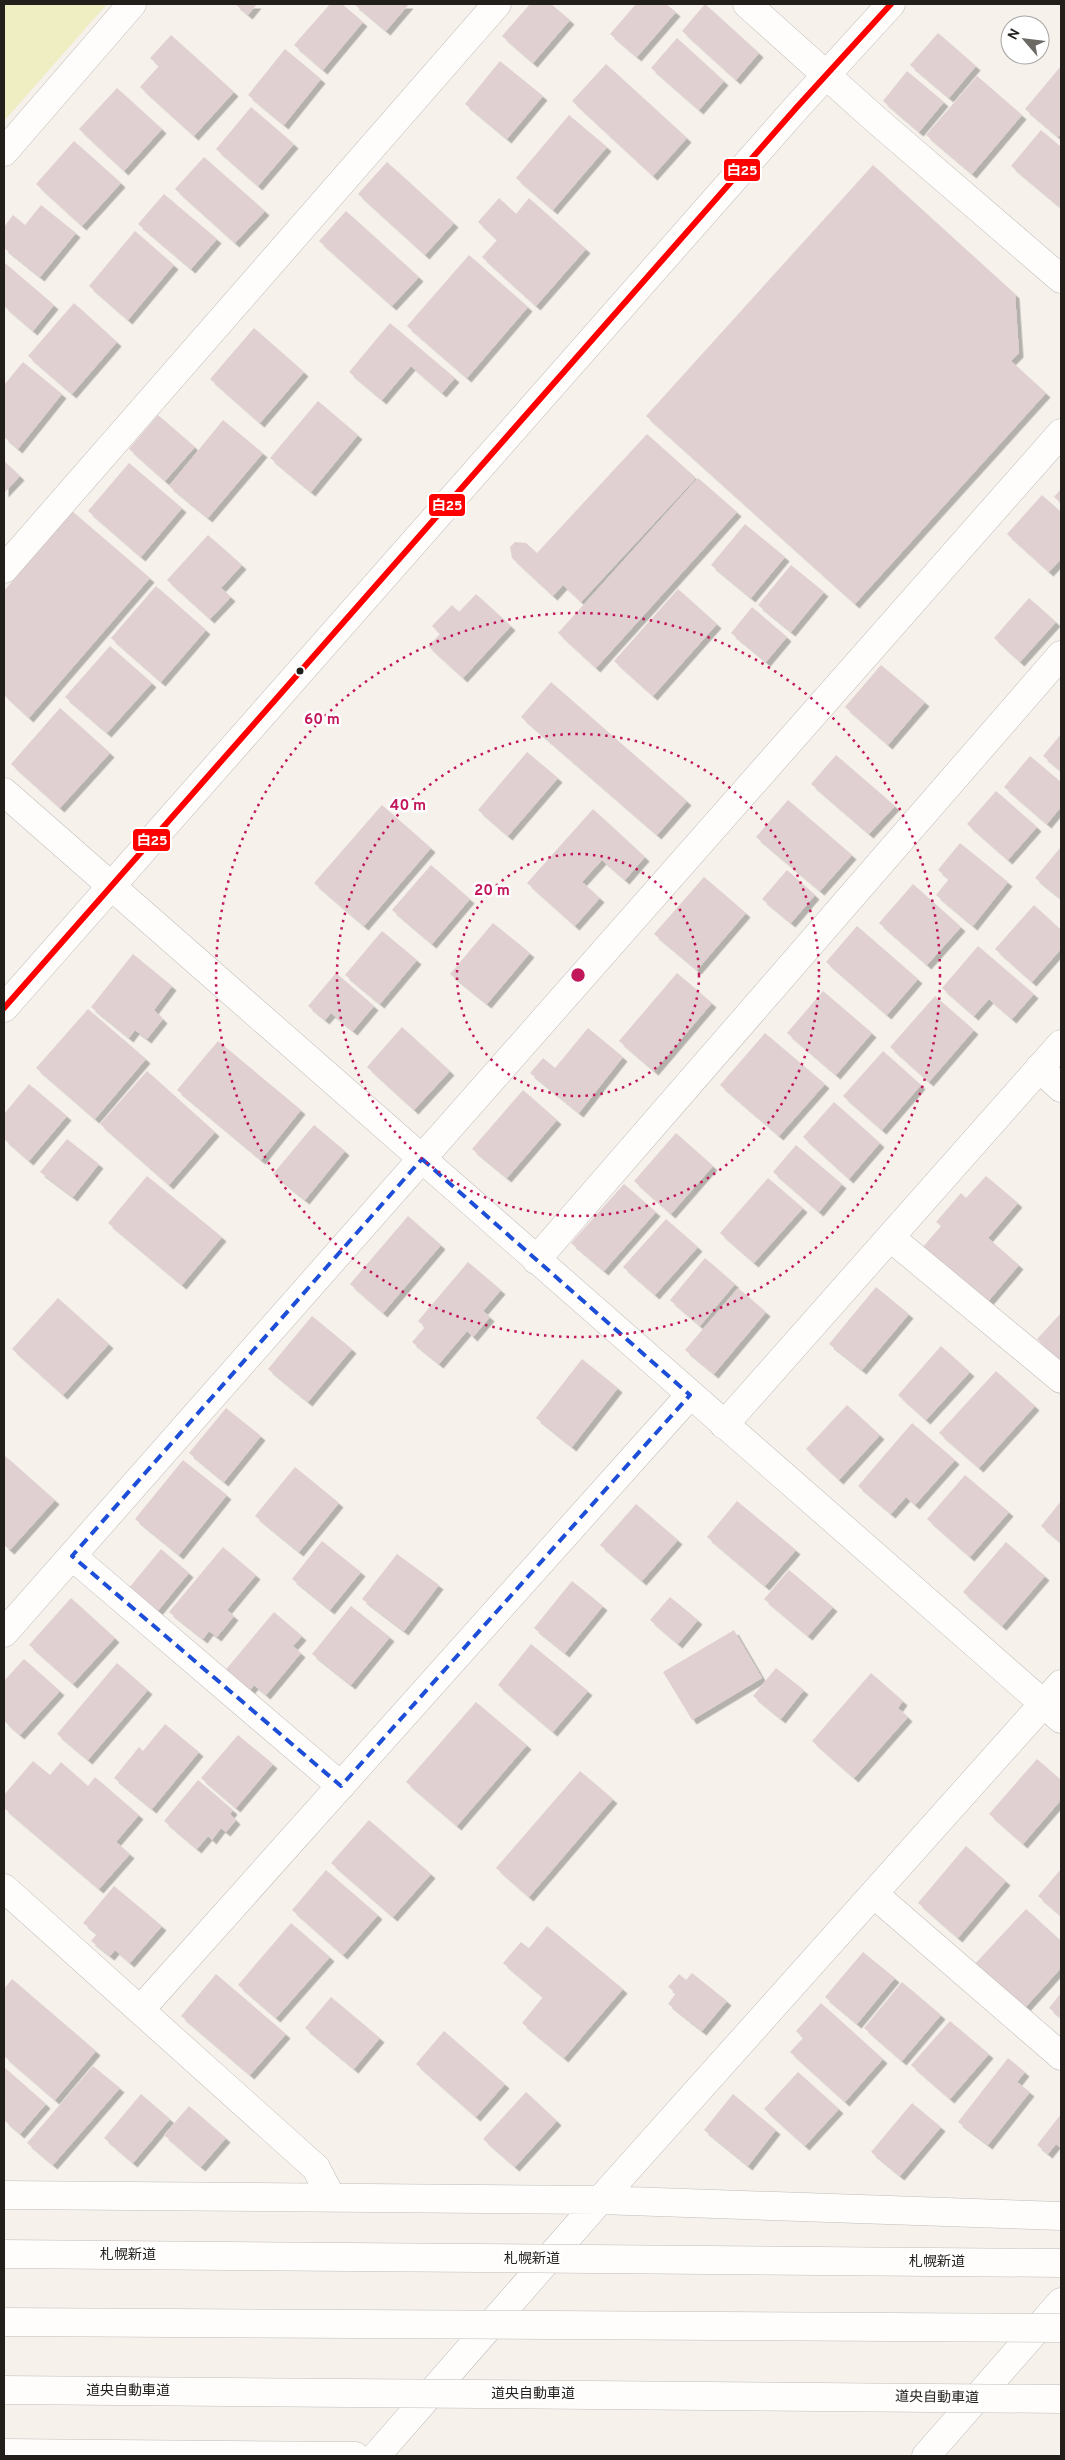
<svg xmlns="http://www.w3.org/2000/svg" width="1065" height="2460" viewBox="0 0 1065 2460" font-family="Overpass,'Noto Sans JP',sans-serif">
<style>
.green{fill:#eeeec2}
.building{fill:#e1d0d2;filter:url(#shadow)}
.lines{fill:none;stroke-linecap:round;stroke-linejoin:round}
.minor-casing{stroke:#c1bdb9;stroke-width:29}
.major-casing{stroke:#c1bdb9;stroke-width:29}
.highway-casing{stroke:#c1bdb9;stroke-width:29}
.minor{stroke:#fefdfc;stroke-width:28}
.major{stroke:#fefdfc;stroke-width:28}
.highway{stroke:#fefdfc;stroke-width:28}
.highway-bridge-casing{stroke:#c1bdb9;stroke-width:29;stroke-linecap:butt}
.highway-bridge{stroke:#fefdfc;stroke-width:28}
.bus-1-casing{stroke:#fff;stroke-width:10}
.bus-1{stroke:#f00;stroke-width:6}
.marked{fill:none;stroke:#1d4ed8;stroke-width:4;stroke-dasharray:10 6;stroke-linejoin:round}
.ring{fill:none;stroke:#c2185b;stroke-width:2.5;stroke-dasharray:2.5 5}
.bus-dot{fill:#221f1b;stroke:#fff;stroke-width:2}
.labels{text-anchor:middle;dominant-baseline:central;stroke-width:5;stroke-linejoin:round;paint-order:stroke}
.street-label{font-size:14px;fill:#221f1b;stroke:#fff}
.centre{fill:#c2185b;stroke:#fff;stroke-width:2.5}
.ring-label{font-size:15px;text-anchor:middle;font-weight:bold;fill:#c2185b;stroke:#fff;stroke-width:5;stroke-linejoin:round;paint-order:stroke}
.line-badge{stroke:#fff;stroke-width:2}
.badge-label{font-size:14px;text-anchor:middle;font-weight:bold;fill:#fff}
</style>
<defs>
<filter id="shadow"><feDropShadow dx="4.5" dy="4.5" stdDeviation="0" flood-color="#0004"/></filter>
</defs>
<rect width="100%" height="100%" fill="#f6f1eb"/>
<path class="green" d="M 4,4 L 107,4 L 4,121 Z"/>
<path class="building" d="M 235,4 L 257,4 L 248,15 Z
M 330,4 L 342,4 L 363,22 L 323,70 L 294,45 Z
M 354,4 L 409,4 L 386,31 Z
M 530,4 L 551,4 L 570,20 L 533,63 L 502,36 Z
M 636,4 L 666,4 L 676,12 L 637,57 L 610,34 Z
M 705,4 L 759,53 L 736,80 L 682,31 Z
M 938,33 L 976,66 L 949,98 L 910,65 Z
M 171,35 L 234,92 L 194,136 L 140,87 L 159,66 L 150,58 Z
M 677,38 L 724,81 L 699,110 L 651,68 Z
M 285,49 L 321,79 L 284,125 L 248,95 Z
M 500,61 L 543,96 L 507,139 L 465,104 Z
M 606,64 L 687,138 L 653,176 L 572,101 Z
M 1061,66 L 1061,133 L 1058,137 L 1025,109 Z
M 907,71 L 944,102 L 919,132 L 883,101 Z
M 977,76 L 1022,115 L 972,174 L 926,135 Z
M 117,88 L 162,129 L 124,171 L 79,129 Z
M 251,107 L 294,144 L 258,186 L 216,149 Z
M 569,115 L 607,147 L 553,210 L 516,178 Z
M 1041,130 L 1061,147 L 1061,208 L 1011,166 Z
M 74,141 L 121,183 L 82,226 L 36,184 Z
M 204,157 L 265,211 L 235,243 L 175,189 Z
M 387,162 L 454,223 L 425,255 L 358,194 Z
M 873,165 L 1015,294 L 1019,353 L 1011,361 L 1046,393 L 855,604 L 646,416 Z
M 164,194 L 217,239 L 191,269 L 138,224 Z
M 499,198 L 516,214 L 529,198 L 586,249 L 536,306 L 482,257 L 497,240 L 478,222 Z
M 41,205 L 76,233 L 40,277 L 4,248 L 4,227 L 13,215 L 25,225 Z
M 346,211 L 419,277 L 392,306 L 319,241 Z
M 135,231 L 174,265 L 128,320 L 89,286 Z
M 469,255 L 528,307 L 467,378 L 407,326 Z
M 5,263 L 54,305 L 33,331 L 4,306 Z
M 74,303 L 117,342 L 72,394 L 28,356 Z
M 390,323 L 455,378 L 442,393 L 411,366 L 382,400 L 349,372 Z
M 254,328 L 304,372 L 260,423 L 210,379 Z
M 23,362 L 62,394 L 18,449 L 4,437 L 4,385 Z
M 318,401 L 358,435 L 311,492 L 270,458 Z
M 158,415 L 195,447 L 165,481 L 129,449 Z
M 223,420 L 263,453 L 208,518 L 169,486 Z
M 647,434 L 696,478 L 581,602 L 563,585 L 553,596 L 512,558 L 510,547 L 515,542 L 526,543 L 537,553 Z
M 4,461 L 20,476 L 4,493 Z
M 129,463 L 182,508 L 141,557 L 88,511 Z
M 698,478 L 737,512 L 596,668 L 558,633 Z
M 1061,489 L 1061,503 L 1054,497 Z
M 1042,495 L 1061,512 L 1061,559 L 1049,572 L 1007,534 Z
M 72,511 L 150,578 L 29,718 L 4,695 L 4,591 Z
M 745,524 L 785,557 L 751,598 L 711,565 Z
M 208,535 L 242,565 L 221,588 L 231,597 L 210,619 L 167,580 Z
M 791,565 L 824,592 L 791,632 L 758,605 Z
M 156,586 L 206,630 L 161,682 L 111,638 Z
M 678,589 L 717,624 L 653,696 L 614,661 Z
M 476,594 L 511,626 L 463,678 L 428,646 L 440,634 L 432,626 L 452,605 L 459,612 Z
M 1029,598 L 1056,622 L 1020,662 L 994,638 Z
M 752,607 L 787,637 L 766,662 L 731,633 Z
M 110,646 L 152,683 L 107,733 L 65,697 Z
M 881,665 L 925,702 L 888,745 L 845,707 Z
M 551,682 L 687,801 L 657,835 L 521,717 Z
M 60,708 L 110,753 L 60,808 L 11,764 Z
M 1061,734 L 1061,771 L 1043,756 Z
M 527,752 L 558,778 L 508,836 L 478,810 Z
M 836,755 L 895,806 L 869,834 L 811,784 Z
M 1030,756 L 1061,782 L 1061,807 L 1047,824 L 1004,787 Z
M 996,791 L 1037,827 L 1008,860 L 967,824 Z
M 788,800 L 852,855 L 820,891 L 756,837 Z
M 382,805 L 431,848 L 364,926 L 314,883 Z
M 593,809 L 645,857 L 625,880 L 602,860 L 582,882 L 600,898 L 575,926 L 527,883 Z
M 960,843 L 1008,882 L 973,926 L 936,895 L 949,879 L 938,870 Z
M 1061,847 L 1061,899 L 1035,878 Z
M 431,865 L 470,899 L 432,944 L 392,910 Z
M 787,870 L 815,895 L 791,923 L 762,899 Z
M 704,877 L 746,913 L 697,970 L 654,934 Z
M 913,884 L 961,927 L 927,965 L 879,923 Z
M 1034,905 L 1061,930 L 1061,949 L 1032,982 L 995,949 Z
M 493,923 L 530,953 L 487,1004 L 450,974 Z
M 857,926 L 918,979 L 887,1015 L 826,962 Z
M 382,931 L 417,960 L 380,1004 L 345,975 Z
M 978,946 L 1034,994 L 1012,1019 L 989,999 L 974,1016 L 942,988 Z
M 133,954 L 172,986 L 154,1010 L 163,1019 L 147,1039 L 135,1030 L 129,1038 L 91,1007 Z
M 336,973 L 374,1006 L 353,1031 L 331,1013 L 325,1020 L 308,1006 Z
M 677,973 L 712,1003 L 654,1071 L 619,1041 Z
M 823,991 L 872,1033 L 836,1075 L 787,1033 Z
M 935,996 L 974,1030 L 929,1082 L 890,1047 Z
M 88,1009 L 146,1059 L 95,1119 L 36,1068 Z
M 402,1027 L 450,1071 L 414,1110 L 367,1067 Z
M 588,1028 L 623,1057 L 579,1113 L 530,1073 L 543,1058 L 555,1068 Z
M 765,1033 L 825,1084 L 779,1136 L 720,1085 Z
M 218,1041 L 301,1110 L 261,1160 L 177,1090 Z
M 883,1051 L 921,1085 L 882,1130 L 843,1096 Z
M 147,1071 L 215,1132 L 169,1185 L 100,1124 Z
M 29,1084 L 67,1116 L 29,1161 L 4,1139 L 4,1114 Z
M 523,1090 L 557,1120 L 507,1178 L 472,1149 Z
M 834,1102 L 880,1143 L 849,1179 L 803,1137 Z
M 314,1125 L 345,1151 L 305,1200 L 273,1174 Z
M 676,1133 L 713,1166 L 671,1214 L 634,1181 Z
M 67,1139 L 99,1164 L 73,1197 L 40,1172 Z
M 796,1145 L 842,1184 L 819,1212 L 773,1172 Z
M 147,1176 L 222,1237 L 182,1285 L 108,1223 Z
M 986,1176 L 1018,1203 L 988,1238 L 1019,1265 L 986,1304 L 922,1248 L 941,1226 L 936,1222 L 961,1193 L 966,1198 Z
M 768,1178 L 803,1208 L 754,1263 L 720,1233 Z
M 624,1184 L 656,1212 L 604,1271 L 571,1243 Z
M 408,1216 L 441,1245 L 383,1313 L 350,1284 Z
M 666,1219 L 698,1247 L 655,1295 L 623,1267 Z
M 705,1258 L 735,1284 L 700,1326 L 670,1300 Z
M 468,1262 L 501,1290 L 483,1311 L 490,1317 L 473,1337 L 467,1331 L 439,1364 L 412,1342 L 425,1327 L 418,1321 Z
M 876,1287 L 909,1314 L 862,1370 L 829,1344 Z
M 738,1288 L 766,1312 L 714,1374 L 685,1350 Z
M 58,1298 L 109,1344 L 63,1395 L 12,1349 Z
M 1061,1313 L 1061,1362 L 1037,1339 Z
M 312,1316 L 352,1349 L 308,1402 L 268,1369 Z
M 941,1346 L 970,1372 L 926,1420 L 898,1395 Z
M 582,1359 L 618,1388 L 572,1447 L 536,1418 Z
M 996,1371 L 1035,1406 L 979,1468 L 939,1433 Z
M 847,1405 L 880,1435 L 839,1480 L 806,1449 Z
M 226,1408 L 261,1436 L 224,1482 L 189,1453 Z
M 912,1423 L 955,1460 L 915,1505 L 906,1497 L 891,1514 L 858,1486 Z
M 4,1455 L 55,1500 L 10,1550 L 4,1545 Z
M 183,1460 L 227,1495 L 179,1555 L 135,1519 Z
M 295,1467 L 339,1503 L 299,1552 L 255,1516 Z
M 965,1475 L 1009,1512 L 970,1557 L 927,1519 Z
M 737,1501 L 796,1550 L 765,1586 L 707,1537 Z
M 1061,1501 L 1061,1543 L 1041,1526 Z
M 636,1504 L 678,1540 L 642,1581 L 600,1545 Z
M 322,1541 L 361,1572 L 330,1610 L 292,1579 Z
M 1006,1542 L 1045,1576 L 1002,1626 L 963,1592 Z
M 223,1547 L 256,1575 L 227,1610 L 234,1616 L 217,1637 L 209,1631 L 203,1639 L 169,1612 Z
M 161,1549 L 189,1573 L 152,1618 L 124,1594 Z
M 397,1554 L 439,1585 L 404,1631 L 362,1599 Z
M 789,1570 L 833,1607 L 808,1636 L 764,1599 Z
M 572,1581 L 603,1606 L 565,1653 L 534,1628 Z
M 670,1597 L 698,1620 L 678,1644 L 650,1620 Z
M 71,1598 L 115,1638 L 73,1684 L 29,1645 Z
M 351,1606 L 390,1637 L 351,1685 L 312,1654 Z
M 274,1612 L 302,1636 L 293,1646 L 301,1653 L 266,1695 L 254,1685 L 247,1694 L 223,1673 Z
M 734,1630 L 762,1678 L 692,1720 L 663,1672 Z
M 531,1644 L 588,1691 L 553,1732 L 498,1685 Z
M 24,1659 L 60,1691 L 20,1735 L 4,1721 L 4,1681 Z
M 117,1663 L 148,1690 L 88,1760 L 57,1734 Z
M 776,1668 L 804,1690 L 781,1719 L 753,1696 Z
M 871,1673 L 903,1701 L 898,1708 L 908,1717 L 854,1778 L 812,1741 Z
M 476,1702 L 527,1745 L 457,1826 L 406,1782 Z
M 165,1724 L 199,1752 L 152,1809 L 114,1778 L 139,1747 L 143,1751 Z
M 238,1735 L 273,1764 L 236,1808 L 201,1778 Z
M 1037,1759 L 1061,1780 L 1061,1800 L 1023,1844 L 989,1814 Z
M 33,1761 L 50,1775 L 61,1762 L 88,1786 L 95,1777 L 139,1815 L 116,1842 L 130,1854 L 99,1889 L 4,1808 L 4,1795 Z
M 580,1771 L 613,1799 L 529,1897 L 496,1868 Z
M 198,1780 L 233,1810 L 230,1814 L 236,1820 L 226,1832 L 221,1828 L 212,1840 L 208,1836 L 197,1849 L 164,1821 Z
M 369,1820 L 431,1874 L 393,1917 L 331,1863 Z
M 966,1846 L 1006,1881 L 958,1938 L 918,1903 Z
M 1061,1869 L 1061,1916 L 1038,1896 Z
M 326,1870 L 378,1915 L 343,1955 L 292,1910 Z
M 114,1886 L 162,1926 L 130,1963 L 115,1950 L 110,1956 L 91,1941 L 97,1934 L 83,1923 Z
M 1026,1909 L 1061,1941 L 1061,1968 L 1023,2010 L 974,1965 Z
M 291,1923 L 330,1957 L 276,2018 L 238,1985 Z
M 547,1926 L 623,1989 L 564,2058 L 522,2023 L 543,1997 L 503,1963 L 521,1942 L 529,1948 Z
M 863,1952 L 895,1978 L 857,2024 L 825,1997 Z
M 692,1973 L 727,2001 L 702,2031 L 668,2004 L 676,1993 L 668,1987 L 679,1974 L 686,1980 Z
M 216,1974 L 286,2034 L 250,2075 L 181,2016 Z
M 12,1979 L 96,2051 L 55,2100 L 4,2056 L 4,1989 Z
M 902,1982 L 941,2015 L 902,2061 L 864,2028 Z
M 1061,1993 L 1061,2018 L 1049,2008 Z
M 331,1997 L 380,2038 L 354,2069 L 305,2028 Z
M 821,2003 L 883,2059 L 845,2102 L 790,2052 L 803,2038 L 796,2031 Z
M 950,2021 L 989,2054 L 950,2099 L 911,2065 Z
M 444,2031 L 505,2084 L 476,2117 L 416,2064 Z
M 1008,2058 L 1025,2072 L 1017,2082 L 1030,2092 L 988,2145 L 958,2122 Z
M 93,2066 L 120,2088 L 53,2165 L 27,2143 Z
M 4,2067 L 46,2104 L 20,2134 L 4,2120 Z
M 798,2072 L 839,2109 L 805,2146 L 764,2109 Z
M 526,2092 L 557,2121 L 515,2167 L 483,2139 Z
M 141,2094 L 170,2119 L 133,2163 L 104,2138 Z
M 733,2094 L 776,2130 L 748,2166 L 704,2130 Z
M 912,2103 L 941,2127 L 900,2176 L 871,2152 Z
M 189,2106 L 226,2138 L 201,2167 L 164,2135 Z
M 1061,2114 L 1061,2148 L 1056,2144 L 1048,2154 L 1037,2145 Z"/>
<g class="lines">
<g class="minor-casing">
<path id="minor" d="M 747,4 L 874,118 L 1061,279
M 4,152 L 132,4
M 4,569 L 497,4
M 4,792 L 1061,1719
M 1039,1068 L 1061,1088
M 891,1238 L 1061,1379
M 536,1260 L 1061,655
M 724,1425 L 1061,1044
M 72,1556 L 341,1786
M 4,1633 L 1061,433
M 4,1888 L 316,2168 L 331,2197
M 875,1895 L 1061,2056
M 141,2009 L 690,1395
M 4,2195 L 600,2200 L 1061,2216
M 376,2456 L 600,2200 L 1061,1684
M 926,2456 L 1061,2302"/>
</g>
<g class="major-casing">
<path id="major" d="M 4,1008 L 797,107 L 891,4"/>
</g>
<g class="highway-casing">
<path id="highway" d="M 4,2453 L 355,2456"/>
</g>
<use href="#minor" class="minor"/>
<use href="#major" class="major"/>
<use href="#highway" class="highway"/>
<g class="highway-bridge-casing">
<path id="highway-bridge" d="M 4,2254 L 1061,2263
M 4,2322 L 1061,2328
M 4,2390 L 1061,2399"/>
</g>
<use href="#highway-bridge" class="highway-bridge"/>
<g class="bus-1-casing">
<path id="bus-1" d="M 4,1008 L 797,107 L 891,4"/>
</g>
<use href="#bus-1" class="bus-1"/>
</g>
<path class="marked" d="M 422,1159 L 690,1395 L 341,1786 L 72,1556 Z"/>
<g class="ring">
<circle cx="578" cy="975" r="121"/>
<circle cx="578" cy="975" r="241"/>
<circle cx="578" cy="975" r="362"/>
</g>
<circle class="bus-dot" cx="300" cy="671" r="4.5"/>
<g class="labels">
<g class="street-label">
<text x="128" y="2255">札幌新道</text>
<text x="532" y="2259">札幌新道</text>
<text x="937" y="2262">札幌新道</text>
<text x="128" y="2391">道央自動車道</text>
<text x="533" y="2394">道央自動車道</text>
<text transform="translate(937 2398) rotate(1)">道央自動車道</text>
</g>
</g>
<circle cx="578" cy="975" r="8" class="centre"/>
<g class="ring-label">
<text x="322" y="724">60 m</text>
<text x="408" y="810">40 m</text>
<text x="492" y="895">20 m</text>
</g>
<g class="line-badge">
<rect x="723" y="158" width="38" height="24" rx="5" fill="#f00"/>
<rect x="428" y="493" width="38" height="24" rx="5" fill="#f00"/>
<rect x="132" y="828" width="39" height="24" rx="5" fill="#f00"/>
</g>
<g class="badge-label">
<text x="742" y="175">白25</text>
<text x="447" y="510">白25</text>
<text x="152" y="845">白25</text>
</g>
<rect width="1065" height="2460" fill="none" stroke="#221f1b" stroke-width="10"/>
<g transform="translate(1025 40) rotate(298)"><circle r="24" fill="#ffffff" stroke="#a7a5a4"/>
<path d="M0-4L9 19L0 12L-9 19Z" fill="#6c6864"/>
<text y="-8" font-size="14" font-weight="bold" text-anchor="middle" fill="#221f1b">N</text>
</g>
</svg>
